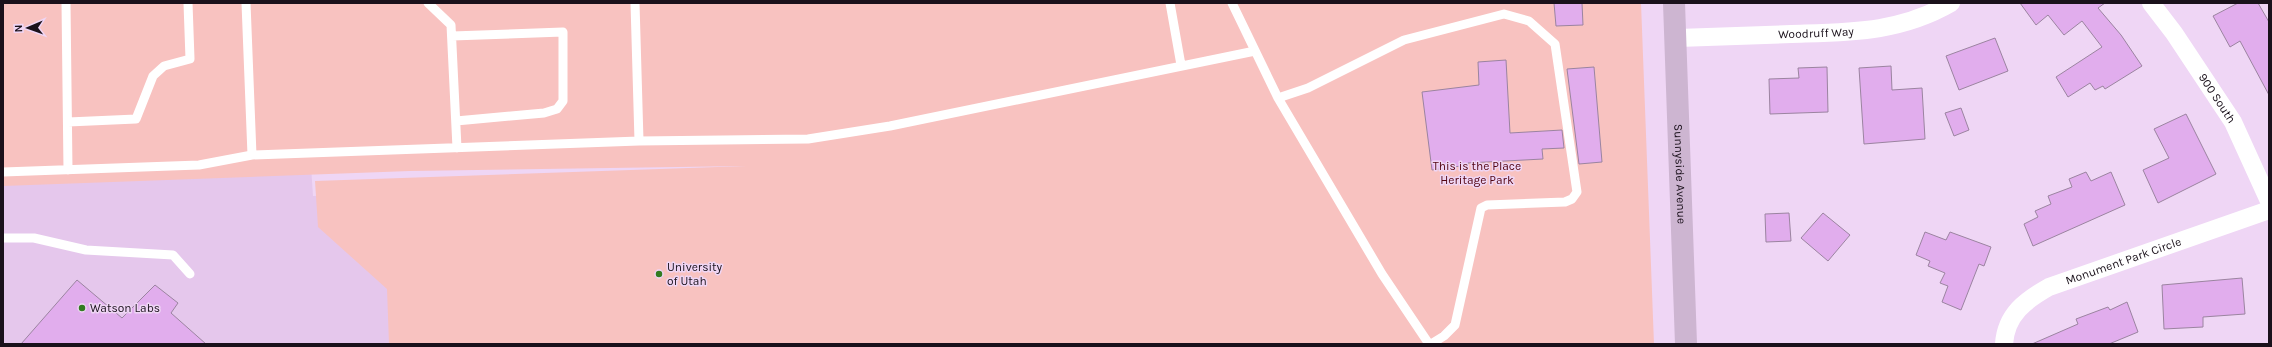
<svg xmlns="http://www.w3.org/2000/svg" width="2272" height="347" viewBox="0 0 2272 347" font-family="Karla,sans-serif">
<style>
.built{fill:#e5c7ec}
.green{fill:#f8c2c0}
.building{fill:#e1aded;stroke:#9b84a0}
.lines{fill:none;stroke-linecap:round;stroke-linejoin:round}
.service{stroke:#fff;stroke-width:9}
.minor{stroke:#fff;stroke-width:18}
.secondary{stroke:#cdb5d1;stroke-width:22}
.poi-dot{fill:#327b21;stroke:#efd6f5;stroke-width:1.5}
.labels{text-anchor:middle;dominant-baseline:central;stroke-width:3;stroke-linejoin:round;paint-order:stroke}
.street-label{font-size:12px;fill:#1a111b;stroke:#efd6f5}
.park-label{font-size:12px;fill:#520511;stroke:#efd6f5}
.poi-label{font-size:12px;fill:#1a111b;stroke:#efd6f5;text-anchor:start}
</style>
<rect width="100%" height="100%" fill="#efd6f5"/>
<path class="built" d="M 311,166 L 313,196 L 461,192 L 1350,344 L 3,344 L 3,170 Z"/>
<path class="green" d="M 3,3 L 1641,3 L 1654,344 L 389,344 L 387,289 L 318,227 L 315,181 L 746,166 L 410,171 L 3,186 Z"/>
<path class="building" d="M 1554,3 L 1582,3 L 1583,25 L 1556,26 Z
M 2020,3 L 2105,3 L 2098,8 L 2121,35 L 2142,66 L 2105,89 L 2103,86 L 2095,90 L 2090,83 L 2068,97 L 2056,77 L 2102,47 L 2082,21 L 2064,35 L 2048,15 L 2036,25 Z
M 2238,3 L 2258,3 L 2269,22 L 2269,95 L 2240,41 L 2230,47 L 2213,16 Z
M 1995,38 L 2008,71 L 1959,90 L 1946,56 Z
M 1506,60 L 1510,133 L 1562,130 L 1564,148 L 1542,149 L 1543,159 L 1468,163 L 1468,165 L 1432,170 L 1422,92 L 1479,85 L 1478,62 Z
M 1891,66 L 1892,90 L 1922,88 L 1925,139 L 1864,144 L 1859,68 Z
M 1594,67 L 1602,162 L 1579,164 L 1567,69 Z
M 1827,67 L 1828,112 L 1770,114 L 1769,79 L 1799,78 L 1798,68 Z
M 1961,108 L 1969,130 L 1954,136 L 1945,113 Z
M 2186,114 L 2216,174 L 2158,203 L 2143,170 L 2169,158 L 2154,129 Z
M 2086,172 L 2091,181 L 2111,172 L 2125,205 L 2033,246 L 2024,224 L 2038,217 L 2035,211 L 2051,204 L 2048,196 L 2072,187 L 2069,179 Z
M 1789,213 L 1791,241 L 1766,242 L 1765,214 Z
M 1823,213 L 1850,235 L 1828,261 L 1801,238 Z
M 1925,232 L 1946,240 L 1950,232 L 1991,247 L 1984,266 L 1979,264 L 1961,310 L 1942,302 L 1948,286 L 1940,283 L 1945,273 L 1928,266 L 1930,261 L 1916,255 Z
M 2242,278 L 2245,314 L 2203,317 L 2203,327 L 2164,329 L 2162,285 Z
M 77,280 L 122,318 L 155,285 L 178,303 L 171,313 L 206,344 L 21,344 Z
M 2127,302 L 2138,332 L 2109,344 L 2032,344 L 2078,324 L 2076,319 L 2108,307 L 2110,310 Z"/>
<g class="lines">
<path class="service" d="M 66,3 L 68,170
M 246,3 L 252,155
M 428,3 L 451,25 L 457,148
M 635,3 L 639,141
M 1170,3 L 1181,65
M 1232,3 L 1278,98 L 1382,274 L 1429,344
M 452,36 L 563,32 L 563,101 L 557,109 L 544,113 L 456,121
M 1278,98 L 1308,88 L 1404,40 L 1504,14 L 1529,21 L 1555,44 L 1577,192 L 1572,199 L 1565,202 L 1487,205 L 1481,208 L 1455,325 L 1444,336 L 1431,344
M 68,122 L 136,119 L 153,76 L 164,66 L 190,59 L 188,3
M 3,172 L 199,165 L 252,155 L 639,141 L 808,139 L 890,126 L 1255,51
M 3,238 L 34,238 L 86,250 L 173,255 L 190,274"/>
<g class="minor">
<path id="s1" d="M 2151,3 L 2174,33 L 2233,122 L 2269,201"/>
<path id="s2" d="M 1675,38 C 1714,37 1753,35 1791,34 C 1849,32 1899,33 1951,3"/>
<path id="s3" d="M 2004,344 C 2006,314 2026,300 2049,287 L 2269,210"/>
</g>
<path class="secondary" id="s4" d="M 1674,3 L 1686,344"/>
</g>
<g class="poi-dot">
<circle cx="659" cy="274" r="4"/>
<circle cx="82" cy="308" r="4"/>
</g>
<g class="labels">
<g class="street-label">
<text stroke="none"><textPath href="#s2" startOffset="141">Woodruff Way</textPath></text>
<text stroke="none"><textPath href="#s1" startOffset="116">900 South</textPath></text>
<text stroke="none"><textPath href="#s4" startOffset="171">Sunnyside Avenue</textPath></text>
<text stroke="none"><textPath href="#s3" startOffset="155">Monument Park Circle</textPath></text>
</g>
<g class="park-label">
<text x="1477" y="166">This is the Place<tspan x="1477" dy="14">Heritage Park</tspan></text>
</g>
<g class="poi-label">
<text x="667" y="267">University<tspan x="667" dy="14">of Utah</tspan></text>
<text x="90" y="308">Watson Labs</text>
</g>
</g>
<rect width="2272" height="347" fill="none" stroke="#1a111b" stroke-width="8"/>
<g transform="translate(28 28) rotate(268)" stroke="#efd6f5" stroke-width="3" paint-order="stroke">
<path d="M0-3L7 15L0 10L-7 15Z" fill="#1a111b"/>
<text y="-6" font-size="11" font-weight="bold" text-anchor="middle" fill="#1a111b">N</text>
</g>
</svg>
